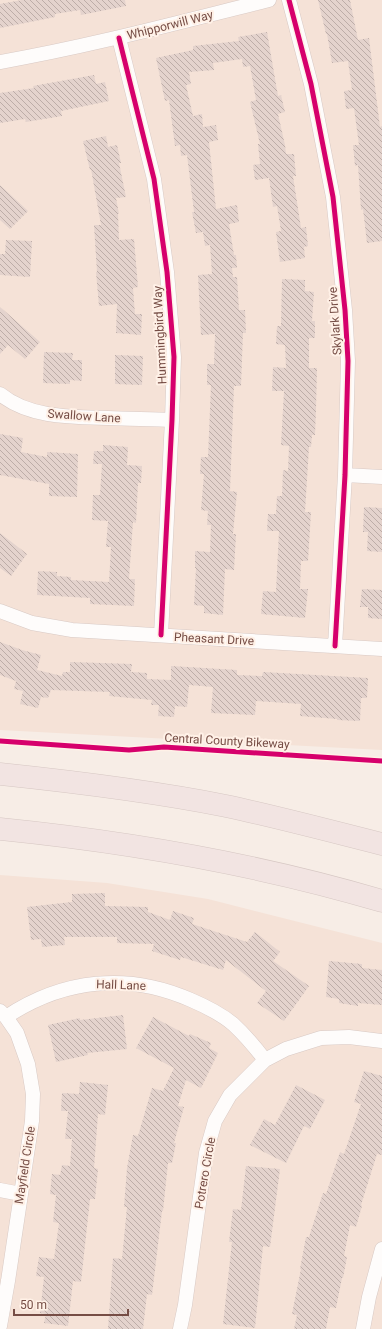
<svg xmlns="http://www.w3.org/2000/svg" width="382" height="1329" viewBox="0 0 382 1329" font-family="Roboto,sans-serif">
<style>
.residential{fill:#f5e2d7}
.building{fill:url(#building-back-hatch)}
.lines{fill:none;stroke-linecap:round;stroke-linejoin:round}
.street-casing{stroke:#d8c9c4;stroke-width:15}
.highway-casing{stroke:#d6c7c3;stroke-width:23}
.street{stroke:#fefcfb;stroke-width:14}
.highway{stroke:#f2e4e2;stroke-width:22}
.cycleway-casing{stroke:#fff1e7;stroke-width:8}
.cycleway{stroke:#d6006c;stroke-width:5}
.labels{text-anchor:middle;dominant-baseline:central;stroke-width:4;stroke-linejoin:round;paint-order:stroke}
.street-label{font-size:12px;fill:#764d45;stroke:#fff1e7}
</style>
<defs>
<pattern id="building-back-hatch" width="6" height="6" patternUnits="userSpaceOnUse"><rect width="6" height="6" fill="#e4d3cd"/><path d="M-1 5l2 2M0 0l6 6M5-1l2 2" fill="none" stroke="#bdada8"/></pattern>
</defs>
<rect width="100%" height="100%" fill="#f7ede6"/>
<path class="residential" d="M 0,0 L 382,0 L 382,750 L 0,730 Z
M 0,875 L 107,883 L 208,899 L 382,943 L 382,1329 L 0,1329 Z"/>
<path class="building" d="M 22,0 L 125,0 L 126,6 L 81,15 L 80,10 L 55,14 L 55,17 L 0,28 L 0,4 Z
M 318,0 L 350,0 L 358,40 L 369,38 L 380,127 L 382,126 L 382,241 L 367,243 L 363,209 L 361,210 L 358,165 L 355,166 L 353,145 L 359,145 L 354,108 L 346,109 L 344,91 L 352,90 L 348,61 L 332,63 L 327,34 L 326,34 Z
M 267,32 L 278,96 L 281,95 L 285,112 L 278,114 L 285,145 L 286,154 L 294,154 L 296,176 L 293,176 L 301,228 L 306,227 L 308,246 L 304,247 L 305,258 L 280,262 L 276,232 L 281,231 L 277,206 L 273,207 L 269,178 L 255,180 L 253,165 L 260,164 L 258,144 L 260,144 L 250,102 L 256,100 L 250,66 L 243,67 L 242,59 L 213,63 L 214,70 L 189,72 L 191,84 L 186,85 L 193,116 L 202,114 L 203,127 L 216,125 L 218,140 L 209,142 L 216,209 L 237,205 L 239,222 L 229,224 L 234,255 L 236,255 L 237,268 L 232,268 L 233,277 L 237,277 L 239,310 L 245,310 L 246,333 L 243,333 L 241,386 L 234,386 L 230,491 L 237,492 L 233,534 L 236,534 L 234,570 L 225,569 L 223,615 L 204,613 L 204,606 L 194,605 L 196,568 L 195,568 L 195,551 L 210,552 L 211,525 L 207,525 L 208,511 L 201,510 L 204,474 L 200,474 L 201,457 L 208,457 L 211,385 L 207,385 L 207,364 L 214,364 L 215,334 L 201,335 L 198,275 L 212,274 L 210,245 L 205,246 L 203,232 L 196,233 L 192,212 L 194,212 L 187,155 L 181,156 L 180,145 L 175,146 L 169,100 L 165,101 L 156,58 L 193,50 L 193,46 L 239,41 L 238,37 Z
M 94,75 L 96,84 L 105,82 L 109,101 L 61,111 L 62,116 L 26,122 L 25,119 L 0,123 L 0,93 L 34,88 L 33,86 Z
M 106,136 L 108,147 L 117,145 L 121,163 L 119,163 L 126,197 L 116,198 L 119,214 L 118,214 L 119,240 L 134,239 L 138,287 L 133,288 L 135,314 L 142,314 L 141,335 L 116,333 L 117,304 L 99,306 L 96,272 L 97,272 L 94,225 L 101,225 L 91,169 L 90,170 L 83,141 Z
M 0,185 L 28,211 L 10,229 L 0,220 Z
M 6,240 L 32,241 L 30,277 L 0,275 L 0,254 L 5,254 Z
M 282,279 L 305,280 L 305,291 L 314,292 L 312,321 L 315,321 L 315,338 L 309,338 L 309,368 L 317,368 L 316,409 L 315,435 L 312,435 L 311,447 L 309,447 L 305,512 L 311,512 L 308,561 L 301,561 L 300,589 L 308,589 L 305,618 L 261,614 L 263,591 L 276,592 L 279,531 L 267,531 L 268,514 L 276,514 L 277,496 L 282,496 L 283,470 L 288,471 L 289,446 L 281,445 L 284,391 L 272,391 L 273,367 L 286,368 L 285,345 L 276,344 L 277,326 L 281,326 Z
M 0,307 L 40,342 L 25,359 L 8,345 L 0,354 Z
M 44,352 L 73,353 L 72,360 L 82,360 L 82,381 L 70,380 L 70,384 L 43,383 Z
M 115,355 L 143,356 L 142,385 L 115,384 Z
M 0,434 L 23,438 L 21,452 L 47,457 L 47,452 L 78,454 L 77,497 L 49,496 L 49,484 L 0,475 Z
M 103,445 L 128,447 L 127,465 L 142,466 L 141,483 L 138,483 L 136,523 L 133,522 L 129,579 L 135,579 L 134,606 L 90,604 L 90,598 L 37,595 L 38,571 L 57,572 L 57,576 L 71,577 L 71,580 L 109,582 L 111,547 L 106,547 L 108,521 L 92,520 L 93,495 L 100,495 L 102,464 L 93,464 L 94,451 L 103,451 Z
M 364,507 L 382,508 L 382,552 L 367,551 L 368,532 L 363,532 Z
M 0,533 L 27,554 L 11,576 L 0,568 Z
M 362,589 L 382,590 L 382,619 L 368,618 L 368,607 L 360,607 Z
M 0,642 L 22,650 L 41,655 L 37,670 L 62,676 L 63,672 L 70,672 L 70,662 L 132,664 L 131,672 L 147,673 L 147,679 L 171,680 L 171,666 L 237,670 L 237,675 L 262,676 L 263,672 L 368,678 L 367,698 L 361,698 L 360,721 L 337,720 L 337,719 L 300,716 L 301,704 L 256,701 L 255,715 L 211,713 L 213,687 L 189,685 L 187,707 L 175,706 L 174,717 L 158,716 L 159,705 L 151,705 L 152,700 L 109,696 L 110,692 L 51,690 L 48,698 L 41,697 L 38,708 L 20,704 L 23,691 L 14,689 L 16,681 L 0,675 Z
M 105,893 L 105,906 L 148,907 L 148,912 L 170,920 L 173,911 L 194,918 L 192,924 L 247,942 L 255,932 L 280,952 L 273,961 L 309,986 L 284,1021 L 257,1003 L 266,991 L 226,960 L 223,970 L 181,957 L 180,960 L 152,951 L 154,944 L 117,943 L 117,937 L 64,937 L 65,945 L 42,947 L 41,939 L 31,940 L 27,907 L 72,902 L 72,894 Z
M 329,961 L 362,964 L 362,968 L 382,970 L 382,1005 L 358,1003 L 358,1006 L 339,1003 L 339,999 L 326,997 Z
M 123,1015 L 127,1049 L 87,1053 L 88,1055 L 56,1062 L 48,1025 L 80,1018 L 80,1020 Z
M 153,1017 L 189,1036 L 190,1034 L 211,1043 L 209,1048 L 218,1053 L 201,1088 L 186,1080 L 178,1106 L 184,1107 L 174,1143 L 176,1143 L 172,1163 L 168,1163 L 163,1211 L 162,1211 L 152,1295 L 147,1294 L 143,1329 L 108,1329 L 113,1258 L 122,1259 L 127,1207 L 124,1207 L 127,1168 L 133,1135 L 138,1136 L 152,1088 L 163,1091 L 174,1068 L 136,1048 Z
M 364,1071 L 382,1076 L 382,1155 L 377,1154 L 361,1205 L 362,1206 L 356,1227 L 350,1225 L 344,1256 L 347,1257 L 343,1278 L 342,1278 L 336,1308 L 330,1307 L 326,1329 L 294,1329 L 297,1315 L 292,1314 L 301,1269 L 300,1269 L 306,1237 L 309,1237 L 323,1193 L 326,1194 L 340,1152 L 344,1154 L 361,1104 L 354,1102 Z
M 80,1082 L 108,1085 L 105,1115 L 98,1114 L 94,1168 L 98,1169 L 95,1199 L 90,1199 L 81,1282 L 73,1281 L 68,1326 L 44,1323 L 46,1314 L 40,1313 L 44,1277 L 36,1276 L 39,1257 L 54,1259 L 59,1223 L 53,1222 L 56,1195 L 50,1194 L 52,1174 L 60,1175 L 62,1165 L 70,1166 L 72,1139 L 65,1139 L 68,1111 L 61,1111 L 62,1093 L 79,1094 Z
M 296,1085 L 325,1100 L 310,1129 L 304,1126 L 286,1163 L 250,1145 L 264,1119 L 275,1125 Z
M 246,1166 L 280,1169 L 270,1247 L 263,1246 L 255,1328 L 223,1324 L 232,1242 L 229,1242 L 233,1209 L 241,1210 Z"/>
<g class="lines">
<g class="street-casing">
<path id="street" d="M 289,0 L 311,84 L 333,197 L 345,310 L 348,361 L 345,475 L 335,646
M 119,38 L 154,179 L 167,272 L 174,357 L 172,420 L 161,635
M 0,62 C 91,46 180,22 269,0
M 0,394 C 29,418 72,417 108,418 C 129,419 151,419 172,420
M 345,475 L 382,477
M 0,611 L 32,623 L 72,630 L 382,649
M 0,1011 L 6,1017 L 17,1033 L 28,1064 L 33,1094 L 32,1121 L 8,1281 L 0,1326
M 6,1017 C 63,979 128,972 191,1000 C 205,1006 221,1014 233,1024 C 245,1035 255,1047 265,1060
M 0,1190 L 21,1194
M 180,1329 L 185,1305 L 206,1153 L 215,1121 L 230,1095 L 265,1060 L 286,1049 L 321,1038 L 349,1037 L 382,1041
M 363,1329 L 369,1297 L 382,1249"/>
</g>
<g class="highway-casing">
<path id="highway" d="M 0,774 C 76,782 151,791 226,806 C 278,817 330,831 382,844
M 0,829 C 129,842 257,864 382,901"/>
</g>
<use href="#street" class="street"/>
<use href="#highway" class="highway"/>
<g class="cycleway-casing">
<path id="cycleway" d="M 289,0 L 311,84 L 333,197 L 345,310 L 348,361 L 345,475 L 335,646
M 119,38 L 154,179 L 167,272 L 174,357 L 172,420 L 161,635
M 0,741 L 129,750 L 164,747 L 382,761"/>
</g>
<use href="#cycleway" class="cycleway"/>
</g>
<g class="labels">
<g class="street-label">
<text transform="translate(170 25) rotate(-14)">Whipporwill Way</text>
<text transform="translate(335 321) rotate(-94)">Skylark Drive</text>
<text transform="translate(160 335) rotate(-93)">Hummingbird Way</text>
<text transform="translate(84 416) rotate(4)">Swallow Lane</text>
<text transform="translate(214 639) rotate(3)">Pheasant Drive</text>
<text transform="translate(227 741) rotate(3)">Central County Bikeway</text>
<text transform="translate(121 985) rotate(2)">Hall Lane</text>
<text transform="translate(25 1165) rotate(-81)">Mayfield Circle</text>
<text transform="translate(205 1173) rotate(-80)">Potrero Circle</text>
</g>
</g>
<path d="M14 1309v6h114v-6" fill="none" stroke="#764d45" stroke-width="2"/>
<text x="20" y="1309" font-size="12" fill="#764d45" stroke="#fff1e7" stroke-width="3" paint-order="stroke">50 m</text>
</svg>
